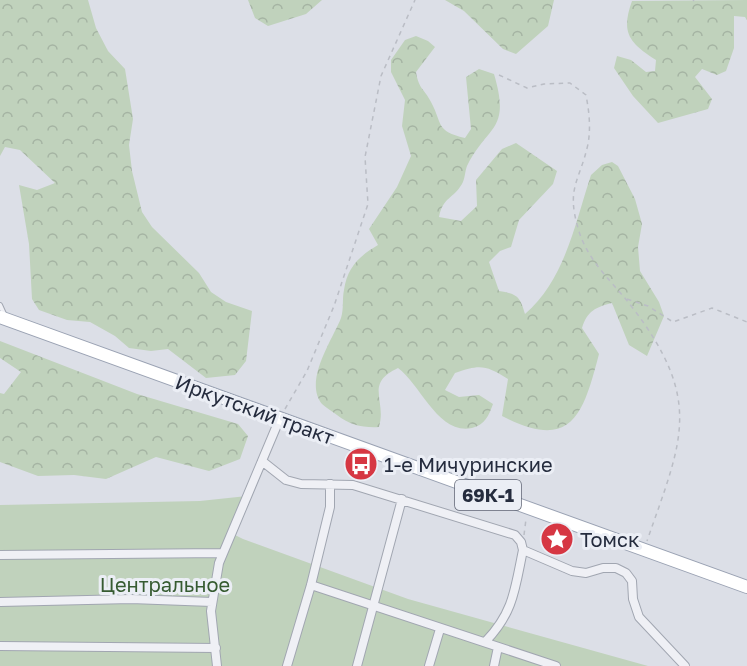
<svg xmlns="http://www.w3.org/2000/svg" width="747" height="666" viewBox="0 0 747 666" font-family="'Golos Text',sans-serif">
<style>
.green{fill:#c0d2bc}
.forest{fill:url(#forest-crowns)}
.lines{fill:none;stroke-linecap:round;stroke-linejoin:round}
.lane-casing{stroke:#a1a6b1;stroke-width:6}
.street-casing{stroke:#a1a6b1;stroke-width:10}
.primary-casing{stroke:#9aa2b3;stroke-width:14}
.path{stroke:#babdc5;stroke-width:1.5;stroke-dasharray:4.5 4.5;stroke-linecap:butt}
.lane{stroke:#eff0f5;stroke-width:4}
.street{stroke:#eff0f5;stroke-width:8}
.primary{stroke:#fff;stroke-width:12}
.labels{text-anchor:middle;dominant-baseline:central;stroke-width:6;stroke-linejoin:round;paint-order:stroke}
.shield{fill:#ebeef5;stroke:#606675;stroke-width:1.5}
.shield-label{font-size:18px;font-weight:bold;fill:#252c3e}
.street-label{font-size:20px;fill:#252c3e;stroke:#ebeef5}
.poi-label{font-size:20px;fill:#252c3e;stroke:#ebeef5;text-anchor:start}
.park-label{font-size:20px;fill:#365b31;stroke:#ebeef5}
</style>
<defs>
<pattern id="forest-crowns" width="20" height="18" patternUnits="userSpaceOnUse" patternTransform="scale(1.5)"><rect width="20" height="18" fill="#c0d2bc"/><path d="M2 6a3 3 0 1 1 6 0M12 15a3 3 0 1 1 6 0" fill="none" stroke="#a5b4a3"/></pattern>
</defs>
<rect width="100%" height="100%" fill="#dcdfe7"/>
<path class="green" d="M 247,496 L 233,534 L 243,539 L 408,599 L 648,666 L 0,666 L 0,505 L 200,501 Z"/>
<path class="forest" d="M 0,0 L 88,0 L 96,28 L 108,51 L 125,69 L 133,119 L 129,145 L 132,171 L 142,212 L 152,227 L 199,273 L 211,292 L 226,302 L 252,311 L 246,361 L 235,375 L 206,378 L 168,349 L 151,351 L 129,348 L 115,336 L 90,322 L 67,320 L 39,310 L 32,299 L 29,244 L 19,185 L 37,190 L 55,183 L 20,150 L 5,147 L 0,156 Z
M 248,0 L 322,0 L 306,14 L 268,26 L 255,18 Z
M 445,0 L 554,0 L 548,26 L 516,54 L 503,49 L 464,11 Z
M 747,0 L 747,20 L 745,17 L 734,16 L 734,48 L 726,71 L 717,75 L 702,69 L 695,77 L 712,99 L 708,109 L 658,123 L 633,96 L 614,68 L 617,56 L 631,60 L 646,72 L 655,71 L 656,60 C 628,42 621,32 632,1 Z
M 416,36 L 428,41 L 435,47 L 416,72 C 419,90 424,88 431,102 C 443,124 435,131 465,138 L 471,129 L 466,77 L 479,69 L 494,74 C 511,132 488,124 467,166 C 465,171 465,179 462,184 C 453,199 443,197 439,217 L 461,221 L 477,206 L 476,180 L 502,149 L 516,143 L 557,171 L 553,184 L 519,220 L 511,247 L 500,251 L 489,262 L 499,291 C 517,294 520,296 525,314 C 565,280 575,223 591,175 L 602,165 L 612,162 L 618,166 L 635,199 L 642,224 L 638,247 L 640,271 L 659,302 L 664,316 L 647,356 L 629,345 L 612,303 C 596,307 587,311 582,328 L 599,354 C 583,415 572,452 502,416 L 508,379 C 486,365 480,364 455,373 L 445,390 L 459,397 L 479,395 L 493,404 C 489,415 485,425 472,428 C 438,435 421,385 398,368 C 364,384 387,400 379,427 C 364,428 349,425 337,415 C 332,411 326,408 322,404 C 303,381 333,339 341,318 C 344,309 342,299 344,290 C 347,268 359,256 378,245 L 369,229 L 397,187 L 411,156 L 402,126 L 405,100 L 391,72 L 391,60 L 405,40 Z
M 0,341 L 137,394 L 238,424 L 248,436 L 240,459 L 209,471 L 156,457 L 106,479 L 74,475 L 38,476 L 0,462 L 0,393 L 4,394 L 21,372 L 0,358 Z"/>
<g class="lines">
<g class="lane-casing">
<path id="lane" d="M 0,305 L 5,316"/>
</g>
<g class="street-casing">
<path id="street" d="M 262,461 L 286,480 L 301,484 L 353,485 L 515,535 L 521,542 L 523,550 C 515,588 514,612 486,641
M 523,550 L 572,571 L 586,573 L 603,568 L 616,568 L 626,573 L 632,581 L 633,599 L 639,617 L 685,666
M 0,555 L 223,553
M 311,585 L 556,666
M 0,602 L 131,599 L 212,602
M 0,646 L 216,648
M 217,666 L 211,611 L 219,563 L 280,418
M 287,666 L 311,585 L 330,507 L 330,484
M 357,666 L 402,499
M 429,666 L 440,629
M 494,666 L 498,647"/>
</g>
<g class="primary-casing">
<path id="primary" d="M 0,317 L 747,587"/>
</g>
<path class="path" d="M 693,1 L 694,0
M 499,75 L 527,88 L 544,84 L 570,83 L 586,95 C 589,111 591,127 588,144 C 580,181 566,187 578,228 C 587,261 612,281 632,307 C 704,401 682,440 647,541
M 627,299 L 648,306 L 673,322 L 712,308 L 747,322
M 285,409 L 307,371 L 334,306 L 368,204 L 365,157 L 381,76 L 415,0
M 524,535 L 526,519"/>
<use href="#lane" class="lane"/>
<use href="#street" class="street"/>
<use href="#primary" class="primary"/>
</g>
<defs>
<g id="bus-disc" transform="scale(1.725)"><circle r="9.5" fill="#d63743" stroke="#ebeef5"/><path d="M-5-6H5V4H4V6H2V4H-2V6H-4V4H-5ZM-3.5-4V0h7V-4ZM-3.5 1.2v1.5H-2V1.2ZM2 1.2v1.5H3.5V1.2Z" fill="#fff"/></g>
<g id="sight-disc" transform="scale(1.725)"><circle r="9.5" fill="#d63743" stroke="#ebeef5"/><path d="M0-6L1.8-2.2L6-1.7L2.9 1.2L3.7 5.4L0 3.3L-3.7 5.4L-2.9 1.2L-6-1.7L-1.8-2.2Z" fill="#fff"/></g>
</defs>
<g fill-rule="evenodd">
<use href="#bus-disc" x="361" y="464"/>
<use href="#sight-disc" x="557" y="539"/>
</g>
<g class="labels">
<rect class="shield" x="455" y="480" width="66" height="30" rx="4.5"/>
<g class="shield-label">
<text x="488" y="495">69К-1</text>
</g>
<g class="street-label">
<text transform="translate(255 409) rotate(20)">Иркутский тракт</text>
</g>
<g class="poi-label">
<text x="384" y="464">1-е Мичуринские</text>
<text x="580" y="539">Томск</text>
</g>
<g class="park-label">
<text x="165" y="584">Центральное</text>
</g>
</g>
</svg>
